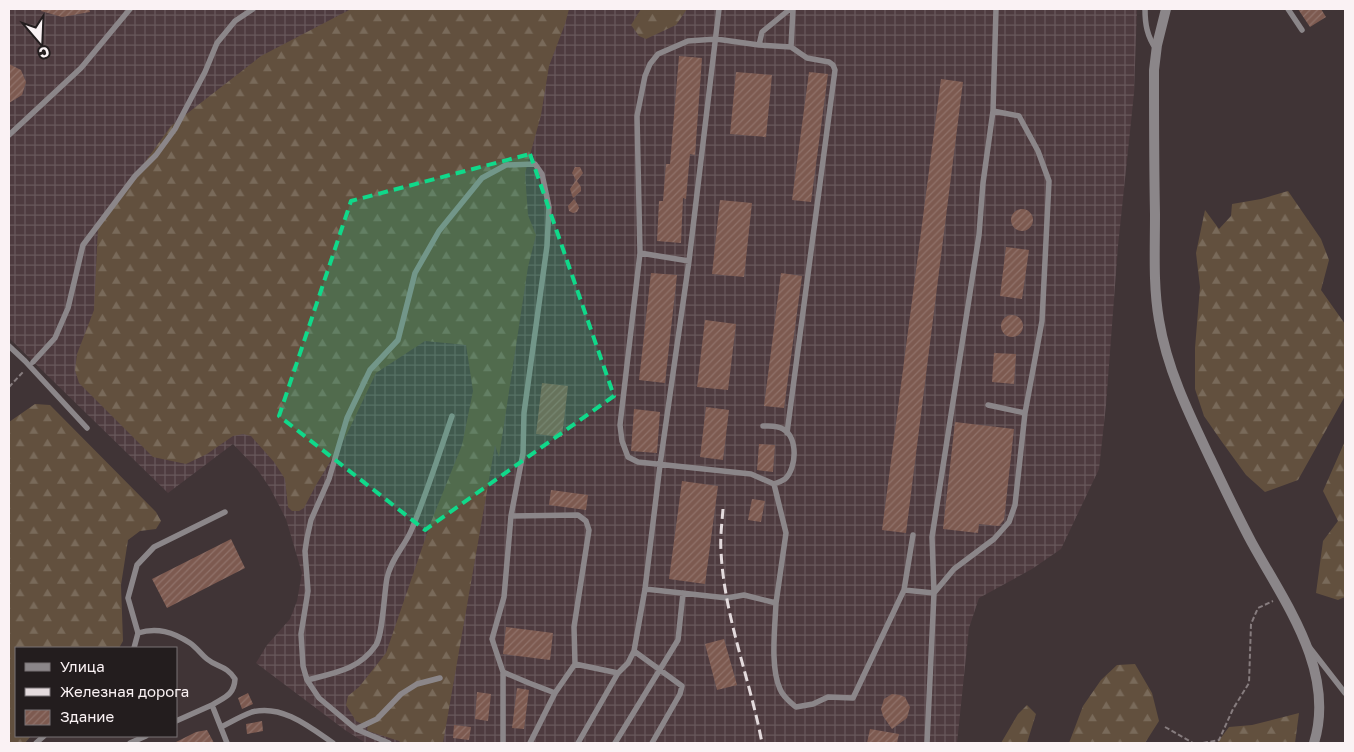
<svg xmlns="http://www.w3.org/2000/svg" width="1354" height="752" viewBox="0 0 1354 752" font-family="'Golos Text',sans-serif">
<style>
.industrial{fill:url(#industrial-grid)}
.forest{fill:url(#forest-firs)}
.building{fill:url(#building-hatch)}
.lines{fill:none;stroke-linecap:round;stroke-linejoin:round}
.path{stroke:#867c7e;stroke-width:2;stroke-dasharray:5 2.5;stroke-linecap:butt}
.lane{stroke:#8b8689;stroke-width:5.5}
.street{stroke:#8b8689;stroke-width:10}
.rail{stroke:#e4dbdd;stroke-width:3;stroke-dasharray:10 5;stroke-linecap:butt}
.marked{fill:#10d98a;fill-opacity:0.2;stroke:#10d98a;stroke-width:4;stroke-dasharray:10 6;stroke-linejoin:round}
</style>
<defs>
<pattern id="industrial-grid" width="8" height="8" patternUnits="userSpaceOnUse" patternTransform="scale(1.25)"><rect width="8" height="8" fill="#4e3b3f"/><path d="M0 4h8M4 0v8" fill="none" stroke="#68585b"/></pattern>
<pattern id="forest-firs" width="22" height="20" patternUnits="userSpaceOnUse" patternTransform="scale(1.25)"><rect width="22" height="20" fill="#62503e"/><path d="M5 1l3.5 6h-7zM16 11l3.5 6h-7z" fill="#796a5a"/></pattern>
<pattern id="building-hatch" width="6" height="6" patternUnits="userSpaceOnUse" patternTransform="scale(1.25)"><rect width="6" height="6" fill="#7d5a50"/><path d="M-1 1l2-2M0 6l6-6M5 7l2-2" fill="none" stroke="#90726a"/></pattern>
</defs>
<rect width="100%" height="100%" fill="#403436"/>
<path class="industrial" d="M 9,9 L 1137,9 L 1134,93 L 1118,246 L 1106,405 L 1099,469 L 1061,549 L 1032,569 L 979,598 L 969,628 L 957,743 L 370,743 L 364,742 L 345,730 L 256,663 L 267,645 L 290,619 L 297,601 L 302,573 L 286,519 L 270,488 L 257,469 L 233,444 L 168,493 L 9,338 Z"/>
<path class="forest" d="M 351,9 L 569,9 L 565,24 L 549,66 L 541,115 L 525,173 L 528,215 L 536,235 L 528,267 L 499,457 L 495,445 L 443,743 L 401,743 L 399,741 L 368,731 L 367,729 L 368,726 L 417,683 L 376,717 L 362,724 L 356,721 L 346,705 L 348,696 L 359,687 L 386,653 L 431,522 L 462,445 L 473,391 L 466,345 L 425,341 L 376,373 L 347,434 L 316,485 L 304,508 L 299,511 L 292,511 L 288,507 L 285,479 L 274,462 L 251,436 L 243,434 L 233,436 L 207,454 L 186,464 L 153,457 L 79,383 L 75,370 L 77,354 L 94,310 L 98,227 L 171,126 L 261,56 Z
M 641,9 L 687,9 L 676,25 L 646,39 L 639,36 L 631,25 Z
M 1288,191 L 1321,239 L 1329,260 L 1321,290 L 1345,324 L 1345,396 L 1298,480 L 1265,492 L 1246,475 L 1222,442 L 1204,416 L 1195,389 L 1195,348 L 1200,287 L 1196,253 L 1205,210 L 1219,229 L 1231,216 L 1232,204 L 1261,199 Z
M 35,404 L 50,405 L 156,512 L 161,521 L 156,529 L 140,531 L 128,540 L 121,585 L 123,641 L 119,648 L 16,648 L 16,736 L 31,736 L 25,743 L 9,743 L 9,422 Z
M 1345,441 L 1345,597 L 1338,600 L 1316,593 L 1323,541 L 1338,521 L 1323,491 Z
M 1135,664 L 1152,693 L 1159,721 L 1145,743 L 1069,743 L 1083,706 L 1101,680 L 1117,665 Z
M 1027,705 L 1036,714 L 1027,743 L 1001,743 L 1018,714 Z
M 1299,713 L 1295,743 L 1217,743 L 1229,727 L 1252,725 Z"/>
<path class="building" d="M 42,9 L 89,9 L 90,12 L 62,17 L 41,11 Z
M 1298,9 L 1321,9 L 1326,17 L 1310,27 Z
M 679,56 L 702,58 L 695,155 L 690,154 L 686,199 L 683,198 L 681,243 L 657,241 L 659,201 L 663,201 L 666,164 L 670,164 Z
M 9,64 L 21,70 L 26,82 L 22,95 L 9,103 Z
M 736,72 L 772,75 L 766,137 L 730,134 Z
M 809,72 L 828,74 L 811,202 L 792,200 Z
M 941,79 L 963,82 L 906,533 L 882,530 Z
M 575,167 L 580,167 L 583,173 L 577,181 L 581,187 L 581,191 L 573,198 L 570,189 L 576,180 L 572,173 Z
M 574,199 L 578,205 L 579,208 L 577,212 L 573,213 L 569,211 L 568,206 Z
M 720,200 L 752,203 L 744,277 L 712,274 Z
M1011 220a11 11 0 1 1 22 0a11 11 0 1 1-22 0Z
M 1006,247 L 1029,250 L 1022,299 L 1000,296 Z
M 651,273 L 677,275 L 665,383 L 639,380 Z
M 781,273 L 802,276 L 784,408 L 764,406 Z
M1001 326a11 11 0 1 1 22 0a11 11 0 1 1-22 0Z
M 705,320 L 736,324 L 728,390 L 697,387 Z
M 994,353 L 1016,354 L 1014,384 L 992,382 Z
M 542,383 L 568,386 L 562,437 L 536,434 Z
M 706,407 L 729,410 L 723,460 L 700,457 Z
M 634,409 L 660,412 L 657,453 L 631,451 Z
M 955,422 L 1014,429 L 1004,520 L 999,526 L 979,524 L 978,533 L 943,529 Z
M 759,444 L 775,445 L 773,472 L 757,470 Z
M 682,481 L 718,486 L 705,584 L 669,579 Z
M 551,490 L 588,495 L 586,510 L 549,505 Z
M 752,499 L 765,501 L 761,522 L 748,520 Z
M 231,539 L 245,568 L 167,608 L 152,579 Z
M 506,627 L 553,633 L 550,660 L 503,654 Z
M 724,639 L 737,685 L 717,690 L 705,644 Z
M 517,688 L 529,690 L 524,729 L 512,728 Z
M 477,692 L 491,694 L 488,721 L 475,719 Z
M 248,693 L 253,704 L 242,709 L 238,698 Z
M 892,694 L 900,695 L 905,697 L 910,707 L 907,718 L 892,729 L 883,716 L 881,709 L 884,699 Z
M 262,721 L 263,731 L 247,734 L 246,724 Z
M 454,725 L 471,727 L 469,740 L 453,738 Z
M 870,729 L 899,734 L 897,743 L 867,743 Z
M 207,730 L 214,743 L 174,743 L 196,732 Z"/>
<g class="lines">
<path class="path" d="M 9,387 L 24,371
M 1165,727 L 1193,743
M 1203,743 L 1219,740 L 1233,709 L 1249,683 L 1251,624 L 1258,608 L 1273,601"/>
<path class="lane" d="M 1145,9 C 1145,24 1147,36 1156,49
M 1288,9 L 1302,30
M 759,45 L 762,32 L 790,9
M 791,47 L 793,9
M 993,111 L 1019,116 L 1038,151 L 1049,181 L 1042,321 L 1025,413
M 9,135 L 81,68 L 130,9
M 640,253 L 637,116 L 645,76 L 650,64 L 658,54 L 688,41 L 716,39 L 759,45 L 791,47 L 807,58 L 829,62 L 833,65 L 835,70 L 787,433
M 689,261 L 640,253 L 620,425 L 622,441 L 628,457 L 638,462 L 751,474 L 774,484 L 786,533 L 776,603
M 9,346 L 25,361 L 87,428
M 33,362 L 55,338 L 68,308 L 83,245 L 135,176 L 156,155 L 175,129 L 205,72 L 217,43 L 235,21 L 253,9
M 452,416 C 439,454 427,493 411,531 C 404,547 391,559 387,578 C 384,593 383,634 376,645 C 359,670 334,673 307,680 L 303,666 L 301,634 L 308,591 L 305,551 L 307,538 L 311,520 L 329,479 L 347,418 L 370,370 L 398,340 L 415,273 L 439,231 L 482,178 L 506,165 L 535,164 L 542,174 L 549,207 L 547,246 L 524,413 L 523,453 L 511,516
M 763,426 C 770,426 777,425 783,429 C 798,437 797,468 785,479 C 782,481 777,483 774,484
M 578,515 L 586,521 L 589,530 L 574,627 L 575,664 L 555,693 L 529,683 L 503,672 L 492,639 L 504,597 L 511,516 Z
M 645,589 L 727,598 L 744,595 L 776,603 C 775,628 770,667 780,689 C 783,697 790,702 796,707 L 813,704 L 828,697 L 853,698 L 904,590 L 913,535
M 904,590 L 934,593 L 954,569 L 994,539 L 1009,522 L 1015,505 L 1025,413 L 988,405
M 138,633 L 128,598 L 137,565 L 154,547 L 225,512
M 134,648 L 138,633 C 157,627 173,632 190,643 C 196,647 201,654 207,659 C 218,668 226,665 235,679 C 234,695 225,697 212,705 L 227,743
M 1310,648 L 1345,693
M 634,651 L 682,686 L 680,694 L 652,743
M 575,664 L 618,673 L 628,663 L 634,651 L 645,589 L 660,465 L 689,261 L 719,9
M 307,680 L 319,698 L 356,729 L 389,743
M 176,721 L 212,705
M 221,727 C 231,722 241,716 252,712 C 282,704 310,727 333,743
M 356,729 L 377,719 L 401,694 L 417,684 L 440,678
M 36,743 L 44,736
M 130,743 L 146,736
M 503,743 L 503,672
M 530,743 L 555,693
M 578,743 L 618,673
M 615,743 L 678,640 L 683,593
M 927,743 L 934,593 L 932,537 L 979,235 L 983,183 L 993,111 L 996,9"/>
<path class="street" d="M 1166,9 L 1157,45 L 1154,70 C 1154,118 1154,166 1155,214 C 1155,250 1153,285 1159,320 C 1167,369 1189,414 1210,458 C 1224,487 1237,515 1252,543 C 1285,603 1336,671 1314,743"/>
<path class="rail" d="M 723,509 C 722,523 720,537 721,551 C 724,616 750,679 762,743"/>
</g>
<path class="marked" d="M 530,154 L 614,396 L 425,530 L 279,416 L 351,201 Z"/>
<rect width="1354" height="752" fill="none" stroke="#faf2f4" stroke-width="20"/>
<rect x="15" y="647" width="162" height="90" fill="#231d1e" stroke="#797274"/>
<rect x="25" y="663" width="25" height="8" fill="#8b8689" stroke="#797274"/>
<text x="60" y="672" font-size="15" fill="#faf2f4">Улица</text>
<rect x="25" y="688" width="25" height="8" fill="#e4dbdd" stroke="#797274"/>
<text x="60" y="697" font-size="15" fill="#faf2f4">Железная дорога</text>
<rect x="25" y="710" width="25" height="15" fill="url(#building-hatch)" stroke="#797274"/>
<text x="60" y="722" font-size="15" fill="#faf2f4">Здание</text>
<g transform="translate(40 40) rotate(161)" stroke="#231d1e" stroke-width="4" paint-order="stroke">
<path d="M0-4L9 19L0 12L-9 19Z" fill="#faf2f4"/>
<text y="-8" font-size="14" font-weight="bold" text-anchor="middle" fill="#faf2f4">С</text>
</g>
</svg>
